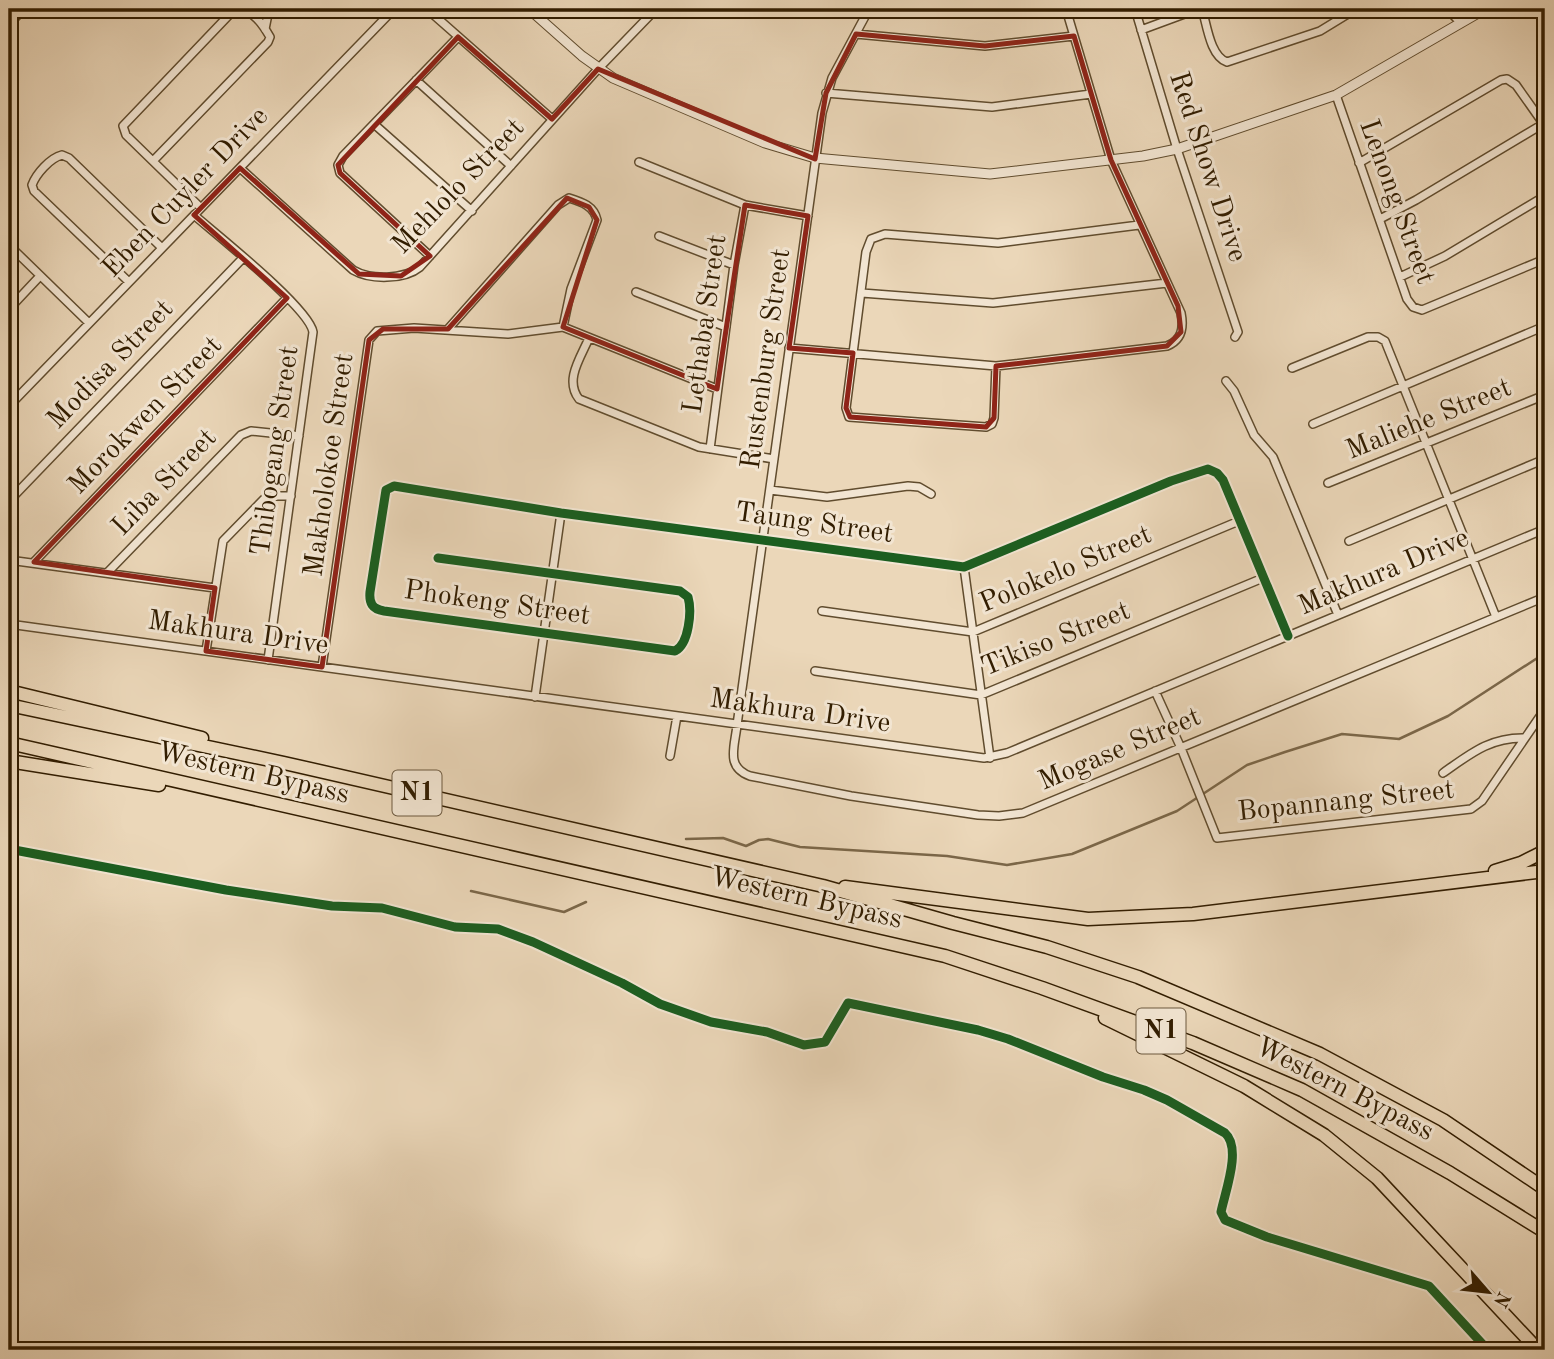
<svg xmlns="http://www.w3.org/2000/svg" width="1554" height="1359" viewBox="0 0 1554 1359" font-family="'Old Standard TT',serif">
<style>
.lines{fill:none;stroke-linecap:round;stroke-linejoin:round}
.stream{stroke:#7b6749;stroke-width:2.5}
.minor-casing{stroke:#604c2e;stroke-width:10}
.tertiary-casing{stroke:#604c2e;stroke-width:11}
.secondary-casing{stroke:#321d00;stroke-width:12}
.motorway-casing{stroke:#321d00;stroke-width:15}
.minor{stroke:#f2e5d2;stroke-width:7}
.tertiary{stroke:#f2e5d2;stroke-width:9}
.secondary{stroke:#f2e5d2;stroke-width:10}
.motorway{stroke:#ebd7b9;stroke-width:12}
.cycleway-casing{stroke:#f2e5d2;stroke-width:13}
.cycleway{stroke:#1b5e20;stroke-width:9}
.marked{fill:none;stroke:#8f2418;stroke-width:5;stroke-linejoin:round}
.labels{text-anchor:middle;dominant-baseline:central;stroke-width:6;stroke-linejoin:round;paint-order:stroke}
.shield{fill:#f2e5d2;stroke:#6c593f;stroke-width:2}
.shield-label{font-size:26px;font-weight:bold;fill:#321d00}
.street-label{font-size:28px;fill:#321d00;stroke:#f2e5d2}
</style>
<rect width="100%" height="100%" fill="#ebd7b9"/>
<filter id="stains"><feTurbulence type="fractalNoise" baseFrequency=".00286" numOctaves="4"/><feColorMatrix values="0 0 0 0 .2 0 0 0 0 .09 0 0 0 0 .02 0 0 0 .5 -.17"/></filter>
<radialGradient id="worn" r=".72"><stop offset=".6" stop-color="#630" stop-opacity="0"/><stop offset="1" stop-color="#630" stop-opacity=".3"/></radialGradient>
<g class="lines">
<path class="stream" d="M 686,839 L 723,838 L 746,846 L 759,840 L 768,839 L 800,847 L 947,856 L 1007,865 L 1072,854 L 1177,811 L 1247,765 L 1285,752 L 1342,734 L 1399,739 L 1448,716 L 1545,653
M 471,891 L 564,912 L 586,902"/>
<g class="minor-casing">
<path id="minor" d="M 427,9 L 552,119
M 869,9 L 832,78 L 822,113 L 737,725 C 735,746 725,767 750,776 L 851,796 L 978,815 L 999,816 L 1023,813 L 1545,597
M 1135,9 L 1177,149 L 1238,332 L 1235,337
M 1202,9 C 1207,25 1210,56 1227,62 L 1320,31 L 1356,9
M 1447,9 L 1461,23
M 9,24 L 24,9
M 265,29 L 269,9
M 1141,30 L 1198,9
M 856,34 L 985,46 L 1074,36
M 416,80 L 511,166
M 826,93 L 992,107 L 1091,94
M 1336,95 L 1407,299 L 1413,307 L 1422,310 L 1545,259
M 374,124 L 472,211
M 153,161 L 268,42 L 270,37 C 263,25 254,11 239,9 L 229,15 L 123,126 L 126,135 L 201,208
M 639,162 L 745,205 L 808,216
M 1359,163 L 1501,80 L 1507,79 L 1516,85 L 1545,126
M 240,168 L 353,270 C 370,280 404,280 420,267 L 598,69 L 656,9
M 194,215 C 217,235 309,308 313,332 L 268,660
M 1380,219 L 1416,200 L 1543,124
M 659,236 L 734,265
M 9,248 L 16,252 L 89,323
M 430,256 L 340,173 L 338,165 L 343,156 L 458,37
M 1400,277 L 1445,256 L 1545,196
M 129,282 L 34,191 L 32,185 C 36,174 50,158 62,155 L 69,158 L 162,248
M 636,292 L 726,327
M 862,293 L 993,303 L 1167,283
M 9,309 L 40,276
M 448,329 L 558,205 L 569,198 C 582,202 594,206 597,220 L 571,289 L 563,327
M 589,338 C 581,357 564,380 579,399 L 699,447 L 774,459
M 789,348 L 996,366 L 1167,346 C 1182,340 1184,328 1181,313 L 1111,160 L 1066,9
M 996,366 L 994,418 L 992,424 L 986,427 L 849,417 L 846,408 L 866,252 L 871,239 L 885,234 L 998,243 L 1139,225
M 1292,368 L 1368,337 L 1378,337 L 1385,341 L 1496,617
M 1226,381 L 1234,391 L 1254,435 L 1273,457 L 1338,615
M 9,406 L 394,9
M 1313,424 L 1545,326
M 710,449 L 734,265 L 745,205
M 1328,483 L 1545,395
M 770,490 L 827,497 L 908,486 L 919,487 L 931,494
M 9,501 L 242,259
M 1349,541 L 1545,459
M 438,558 L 680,591 L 688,597 C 692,611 689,644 675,651 L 384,611 C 372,609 369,603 370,592 L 386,490 L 394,486 L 561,513 L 964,567 L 1171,481 L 1208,469 L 1217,473 L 1223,480 L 1288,636
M 9,560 L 215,588
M 34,562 L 287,298
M 964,567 L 990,758
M 107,573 L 241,435 L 251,431 L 299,436
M 822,611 L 973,632 L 1239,521
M 9,624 L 984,758 L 1007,753 L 1545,529
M 206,651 L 223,541 L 264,499 L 273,496 L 291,496
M 322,667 L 369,340 L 377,331 L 414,328 L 508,334 L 563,327 L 717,389
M 815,671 L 981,695 L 1263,578
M 1155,691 L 1181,748 L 1217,838 L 1471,809 L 1482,801 L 1545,709
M 535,697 L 561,513
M 670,756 L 677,716
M 1443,773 C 1470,754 1490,737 1525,738
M 9,849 L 226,890 L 332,906 L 382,908 L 455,927 L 498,929 L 533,942 L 622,983 L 660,1004 L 711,1022 L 767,1032 L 804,1045 L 825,1042 L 848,1003 L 978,1030 L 1008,1039 L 1103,1077 L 1144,1090 L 1167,1100 L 1225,1133 C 1242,1148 1225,1192 1221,1212 L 1225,1220 L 1267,1237 L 1429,1286 L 1488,1350"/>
</g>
<g class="tertiary-casing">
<path id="tertiary" d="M 529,9 L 582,56 L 613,78 L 765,143 L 815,158 L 990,174 L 1143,156 L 1177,149 L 1336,95 L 1485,9"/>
</g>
<g class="secondary-casing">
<path id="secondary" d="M 1539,9 L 1545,16"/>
</g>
<g class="motorway-casing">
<path id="motorway" d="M 9,691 L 202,738
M 9,705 L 284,763 L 823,886 L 953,923 L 1047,947 L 1138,977 L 1320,1054 L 1443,1120 L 1545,1189
M 9,743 L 945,956 L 1042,988 L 1193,1043 L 1302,1090 L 1450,1173 L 1545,1232
M 9,761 L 159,785
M 1495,871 L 1521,863 L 1545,851
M 845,887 L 1088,919 L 1193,914 L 1545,871
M 1105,1018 L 1244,1086 L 1324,1135 L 1377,1178 L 1538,1350"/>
</g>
<use href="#minor" class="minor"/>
<use href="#tertiary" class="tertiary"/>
<use href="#secondary" class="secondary"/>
<use href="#motorway" class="motorway"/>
<g class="cycleway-casing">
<path id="cycleway" d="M 438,558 L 680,591 L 688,597 C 692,611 689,644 675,651 L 384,611 C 372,609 369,603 370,592 L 386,490 L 394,486 L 561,513 L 964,567 L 1171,481 L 1208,469 L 1217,473 L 1223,480 L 1288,636
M 9,849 L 226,890 L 332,906 L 382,908 L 455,927 L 498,929 L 533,942 L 622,983 L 660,1004 L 711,1022 L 767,1032 L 804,1045 L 825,1042 L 848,1003 L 978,1030 L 1008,1039 L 1103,1077 L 1144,1090 L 1167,1100 L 1225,1133 C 1242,1148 1225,1192 1221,1212 L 1225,1220 L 1267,1237 L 1429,1286 L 1488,1350"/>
</g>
<use href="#cycleway" class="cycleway"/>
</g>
<path class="marked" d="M 856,34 L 985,46 L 1074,36 L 1111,160 L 1178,306 L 1181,332 L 1167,346 L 996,366 L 994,418 L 986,427 L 850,417 L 846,408 L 853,353 L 789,348 L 808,216 L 745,205 L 717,389 L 563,327 L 597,220 L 589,207 L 567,198 L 448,329 L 383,329 L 369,340 L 322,667 L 206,651 L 215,588 L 34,562 L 287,298 L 194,215 L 240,168 L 359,274 L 401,276 L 430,256 L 340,173 L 338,165 L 458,37 L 552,119 L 598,69 L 815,159 L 826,93 Z"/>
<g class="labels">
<g class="shield">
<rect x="392.5" y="770.5" width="49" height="45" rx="5"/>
<rect x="1136.5" y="1008.5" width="49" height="45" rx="5"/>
</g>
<g class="shield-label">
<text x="417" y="793">N1</text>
<text x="1161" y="1031">N1</text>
</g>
<g class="street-label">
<text transform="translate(1207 167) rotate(72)">Red Show Drive</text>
<text transform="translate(459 187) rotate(-46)">Mehlolo Street</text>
<text transform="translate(186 193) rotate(-46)">Eben Cuyler Drive</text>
<text transform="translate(1396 202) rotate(70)">Lenong Street</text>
<text transform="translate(706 324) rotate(-82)">Lethaba Street</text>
<text transform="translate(767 359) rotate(-82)">Rustenburg Street</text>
<text transform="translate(111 365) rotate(-46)">Modisa Street</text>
<text transform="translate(146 416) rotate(-46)">Morokwen Street</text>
<text transform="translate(1429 420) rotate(-22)">Maliehe Street</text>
<text transform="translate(276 451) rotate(-82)">Thibogang Street</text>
<text transform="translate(330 465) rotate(-82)">Makholokoe Street</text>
<text transform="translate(165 483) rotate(-46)">Liba Street</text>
<text transform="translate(814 524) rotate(8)">Taung Street</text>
<text transform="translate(1066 570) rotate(-23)">Polokelo Street</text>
<text transform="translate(1384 573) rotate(-23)">Makhura Drive</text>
<text transform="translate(497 604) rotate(8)">Phokeng Street</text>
<text transform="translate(238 634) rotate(8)">Makhura Drive</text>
<text transform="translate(1056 640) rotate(-22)">Tikiso Street</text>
<text transform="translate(800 712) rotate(8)">Makhura Drive</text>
<text transform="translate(1120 750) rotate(-23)">Mogase Street</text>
<text transform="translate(253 774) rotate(13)">Western Bypass</text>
<text transform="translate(1346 802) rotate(-6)">Bopannang Street</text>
<text transform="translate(806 899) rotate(13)">Western Bypass</text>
<text transform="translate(1344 1090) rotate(27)">Western Bypass</text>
</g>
</g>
<rect width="1554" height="1359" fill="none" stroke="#ebd7b9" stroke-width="35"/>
<rect x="10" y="10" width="1533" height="1338" fill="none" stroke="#321d00" stroke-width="3.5"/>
<rect x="18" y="18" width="1519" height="1324" fill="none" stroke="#321d00" stroke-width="2"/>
<g transform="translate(1488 1292) rotate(118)" stroke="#f2e5d2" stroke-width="5" paint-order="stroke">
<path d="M0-5L12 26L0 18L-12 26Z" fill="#321d00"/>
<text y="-10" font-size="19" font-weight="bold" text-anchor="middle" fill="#321d00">N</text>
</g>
<rect width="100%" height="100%" filter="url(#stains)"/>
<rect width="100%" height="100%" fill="url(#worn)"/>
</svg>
